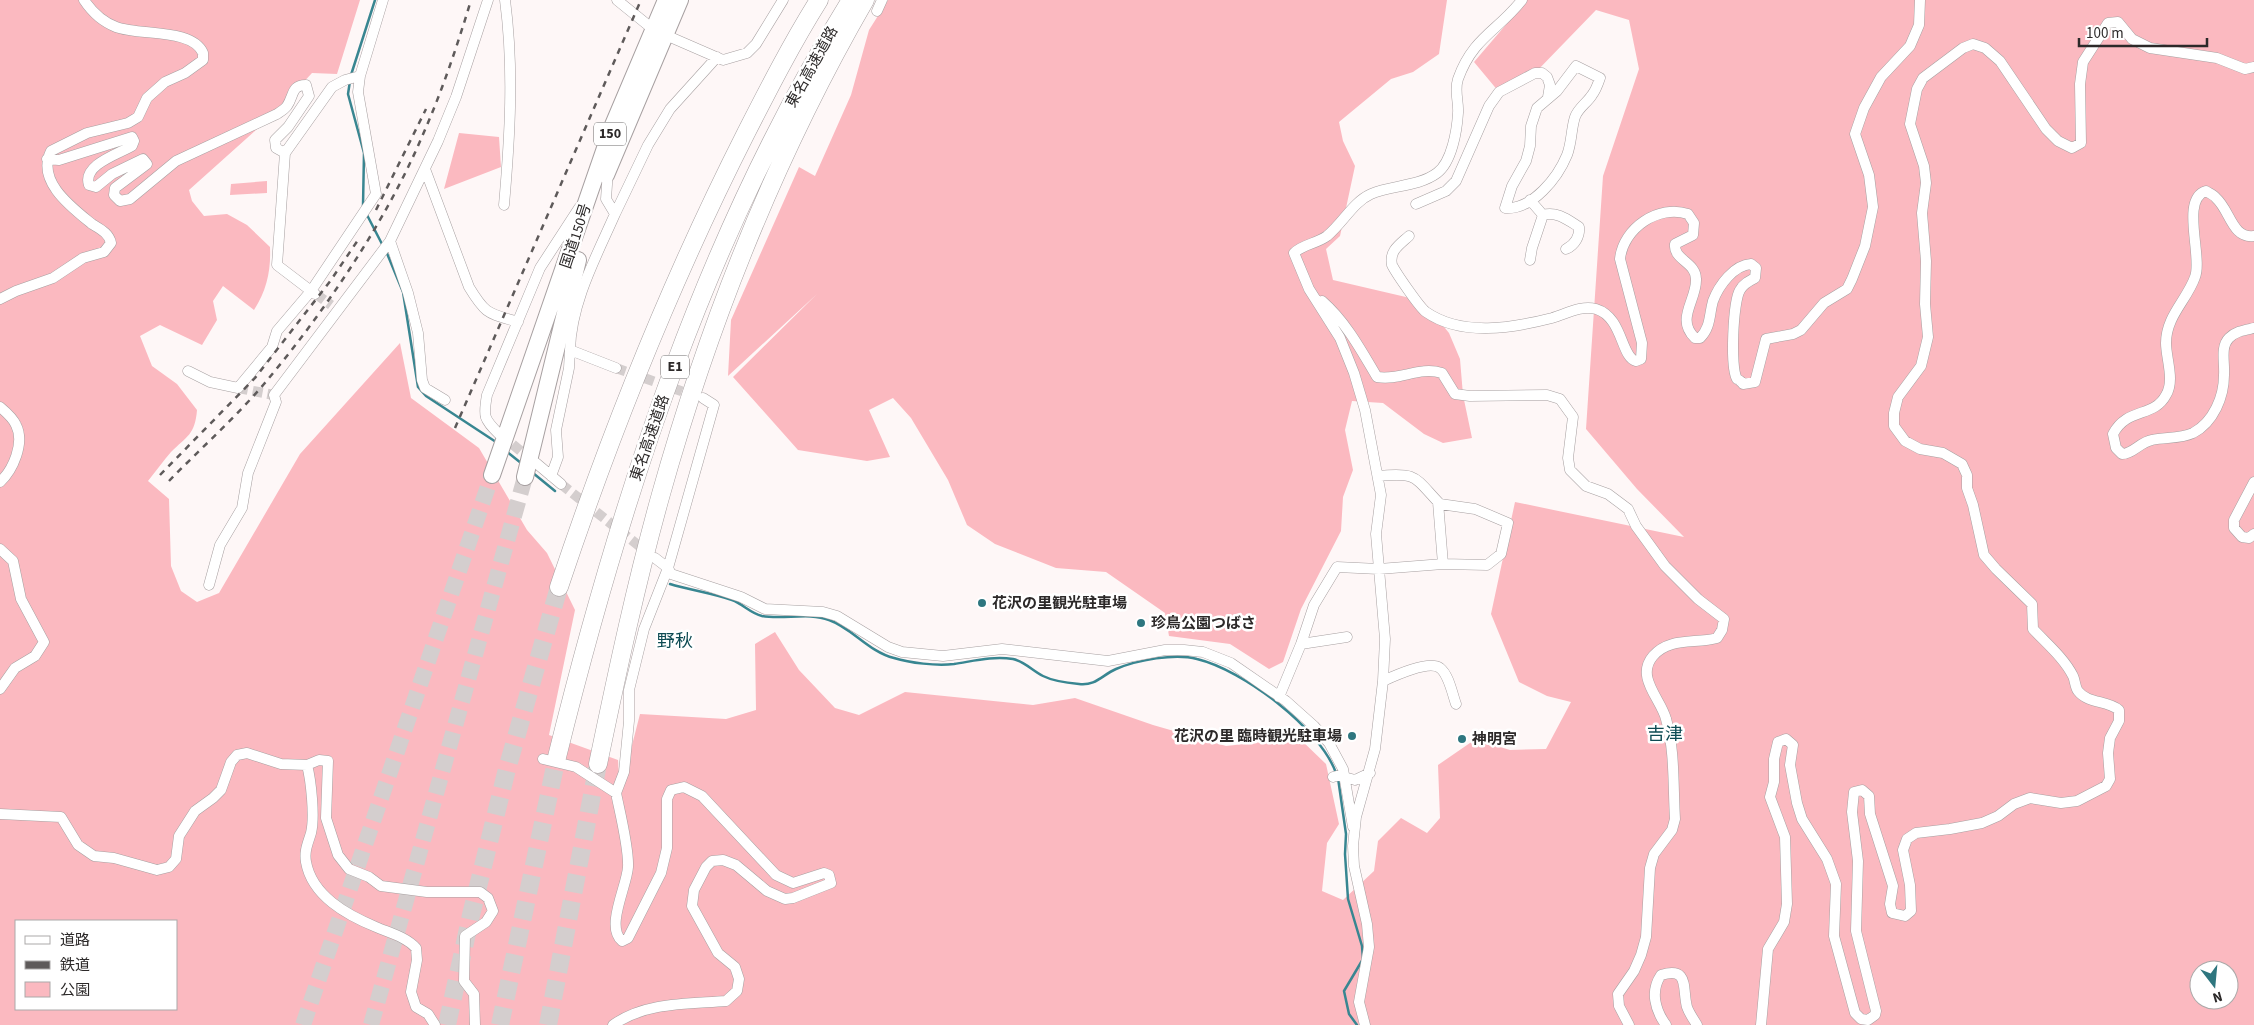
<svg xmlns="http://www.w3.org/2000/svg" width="2254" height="1025" viewBox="0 0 2254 1025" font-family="'Source Sans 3','Noto Sans JP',sans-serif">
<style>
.green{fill:#fbb9c0;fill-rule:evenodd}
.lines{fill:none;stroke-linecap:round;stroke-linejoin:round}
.stream{stroke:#388691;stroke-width:2.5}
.minor-tunnel{stroke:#d4cece;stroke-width:10;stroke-dasharray:10 5;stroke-linecap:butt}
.trunk-tunnel{stroke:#d4cece;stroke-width:16;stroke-dasharray:16 8;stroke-linecap:butt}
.motorway-tunnel{stroke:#d4cece;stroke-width:18;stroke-dasharray:18 9;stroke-linecap:butt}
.minor-casing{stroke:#a7a0a1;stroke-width:11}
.trunk-casing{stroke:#a7a0a1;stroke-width:18}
.motorway-casing{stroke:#a7a0a1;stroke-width:19}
.minor{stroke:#fff;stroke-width:10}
.trunk{stroke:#fff;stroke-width:16}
.motorway{stroke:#fff;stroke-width:18}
.rail{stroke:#5e5a5a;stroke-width:2.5;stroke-dasharray:6 6;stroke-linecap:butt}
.poi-dot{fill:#2e767f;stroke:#fff;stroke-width:2}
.labels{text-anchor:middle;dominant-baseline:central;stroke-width:5;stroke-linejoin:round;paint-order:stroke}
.shield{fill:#fff;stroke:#6b6969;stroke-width:1}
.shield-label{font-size:14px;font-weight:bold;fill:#2c2929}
.street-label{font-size:15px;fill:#2c2929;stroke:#fff}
.poi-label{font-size:15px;font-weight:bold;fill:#2c2929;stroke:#fff;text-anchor:start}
.quarter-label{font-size:18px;fill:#0d4b53;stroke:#fff}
</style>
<rect width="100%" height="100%" fill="#fef7f7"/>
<path class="green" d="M 0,0 L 360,0 L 337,74 L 312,73 L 276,112 L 189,190 L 192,201 L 204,216 L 227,214 L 247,225 L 270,247 C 271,270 267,290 254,310 L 223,286 L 213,301 L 217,320 L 202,345 L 160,325 L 140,336 L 152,366 L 177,384 L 197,410 C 195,435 187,436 171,452 C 163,461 156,471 148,481 L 169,499 L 171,566 L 181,591 L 197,602 L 219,593 L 300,454 L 400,343 L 411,398 L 479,448 L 527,530 L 547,553 L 575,610 L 549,735 L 618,760 L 620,792 L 640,714 L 726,719 L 756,710 L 755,644 L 775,632 L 799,670 L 835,708 L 859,715 L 905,692 L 1033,705 L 1075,698 L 1153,725 L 1226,746 L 1299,738 L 1326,764 L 1339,824 L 1327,843 L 1322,891 L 1343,900 L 1374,871 L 1378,841 L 1401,818 L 1427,833 L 1440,818 L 1438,765 L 1483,734 L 1487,743 L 1510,750 L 1546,749 L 1571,702 L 1547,696 L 1519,682 L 1491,614 L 1515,502 L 1684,537 L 1637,489 L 1586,429 L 1603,176 L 1639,69 L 1629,20 L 1596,10 L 1535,73 L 1499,92 L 1474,62 L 1527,0 L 2254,0 L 2254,1025 L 0,1025 ZM 16,921 L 176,921 L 176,1009 L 16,1009 ZM 2199,970 L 2229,970 L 2229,1000 L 2199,1000 Z
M 888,0 L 1447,0 L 1439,54 L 1413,72 L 1391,79 L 1339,122 L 1343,141 L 1355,166 L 1340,236 L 1326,249 L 1333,280 L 1423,301 L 1449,333 L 1460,359 L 1463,395 L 1472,438 L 1443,443 L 1424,434 L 1383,403 L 1352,401 L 1345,430 L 1353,470 L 1343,497 L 1341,531 L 1301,609 L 1283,662 L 1269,669 L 1230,644 L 1169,636 L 1165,613 L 1106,572 L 1056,568 L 995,544 L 967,525 L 948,480 L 911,418 L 893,398 L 869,410 L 890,457 L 867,461 L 798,450 L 733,377 L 817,294 L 728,376 L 731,320 L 799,167 L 815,176 L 851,95 L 869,30 Z
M 459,133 L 499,137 L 501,167 L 444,189 Z
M 267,181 L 267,193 L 230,195 L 231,184 Z"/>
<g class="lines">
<path class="stream" d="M 351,75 L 375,0
M 350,81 L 348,94 L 364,153 L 363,206
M 366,213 L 383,246
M 386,251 L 403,292 L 418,387 L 426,396 L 496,442
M 506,451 L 521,463
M 533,473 L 555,491
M 670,584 C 690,590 712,593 732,600 C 743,604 750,613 762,616 C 783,620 809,612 829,620 C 852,628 869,652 894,658 C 910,663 936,666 954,664 C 974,661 992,656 1013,659 C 1024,661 1033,671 1043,676 C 1053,681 1068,683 1079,684 C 1096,686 1102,675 1116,669 C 1137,660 1175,653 1197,659 C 1243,670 1320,728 1336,773
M 1338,778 L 1346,834 L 1345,854 L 1348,899 L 1362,946 L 1363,959 L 1344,991 L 1349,1014 L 1357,1025"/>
<path class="minor-tunnel" d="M 316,294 L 331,305
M 616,368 L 695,396
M 238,388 L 274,395
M 501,435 L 533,461
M 561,484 L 648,553"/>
<path class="trunk-tunnel" d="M 303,1025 L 492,475
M 371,1025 L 525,477"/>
<path class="motorway-tunnel" d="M 447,1025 L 471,915 L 507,769 L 559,587
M 500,1025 L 557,757
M 548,1025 L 598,764"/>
<g class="minor-casing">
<path id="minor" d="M 617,0 L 654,30 L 723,60 L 747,53 L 756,44 L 783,0
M 877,11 L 882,0
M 1576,66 L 1600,78 C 1598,84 1596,90 1592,95 C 1587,103 1578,108 1575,117 C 1571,129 1572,142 1567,155 C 1558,177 1533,210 1505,208 L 1512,186 L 1526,161 L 1530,146 L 1531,126 L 1537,108 L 1557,91 Z
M 47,159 L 59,160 L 132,137 L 134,141 L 132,146 C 118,154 82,165 89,185 L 96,187 L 112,174 L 143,159 L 147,164 L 115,188 L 114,195 L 120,201 L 130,199 L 176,161 L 277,114 C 280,112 285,109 287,106 C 294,96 291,85 306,85 L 309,96 L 288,127 L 275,140 L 276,148 L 285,153
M 425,169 L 469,287 C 486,315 488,313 518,322
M 608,170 L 606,199 L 615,214 C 596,257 571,303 570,350 L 616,368
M 1530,200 L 1543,215 L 1532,248 L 1530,260
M 1416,204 L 1446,191 L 1456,181 L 1489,106 L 1499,92 L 1535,73 L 1542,73 L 1547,77 L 1550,85 L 1548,97
M 504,205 C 510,137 514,68 505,0
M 615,214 L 648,145 L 670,109 L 717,57
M 1543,215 C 1557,211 1568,220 1579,227 C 1580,236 1575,245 1566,249
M 1409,236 C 1399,245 1389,251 1392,265 C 1396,273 1420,308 1426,312 C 1462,337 1513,328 1552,318 C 1566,314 1581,305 1596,309 C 1623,317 1621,358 1636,361 L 1641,359 L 1642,343 L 1620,259 C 1623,228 1659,204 1688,214 L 1694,223 L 1693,235 L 1675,244 C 1673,260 1696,262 1696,279 C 1697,300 1675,319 1695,338 L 1700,338 C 1711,327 1709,315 1713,301 C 1719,285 1734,265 1751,264 L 1756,268 L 1755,278 C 1749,281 1743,284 1740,290 C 1733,301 1730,368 1737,379 C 1738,379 1743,383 1743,384 L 1755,382 L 1766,339 L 1793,334 L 1801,330 L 1824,303 L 1847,289 L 1852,279 L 1865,246 L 1873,207 L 1869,175 L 1855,134 L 1864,108 L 1881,77 L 1910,46 L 1919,25 L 1920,0
M 2254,236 C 2232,239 2230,210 2216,198 C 2214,195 2209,193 2206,191 C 2180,199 2203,257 2195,277 C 2187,300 2166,316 2166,343 C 2166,359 2175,380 2166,395 C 2154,418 2127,407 2113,434 L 2116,448 L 2122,454 C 2133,454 2140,442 2152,440 C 2165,437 2180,439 2193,433 C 2214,422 2224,396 2224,375 C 2225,363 2220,347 2229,338 C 2236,331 2245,330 2254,328
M 390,241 L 408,293 L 418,333 L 422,380 L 425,388 L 445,400
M 315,294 L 277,265 L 285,153 L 332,87 L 345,80 L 360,76 L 383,0
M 0,299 L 16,291 L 53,278 L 83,258 L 104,252 L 111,243 C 109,233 100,229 92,224 C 71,207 36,181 51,151 L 87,133 L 128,123 L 138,117 L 147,98 L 165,82 L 185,73 L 203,60 L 203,53 C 192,28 140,36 116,27 C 103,22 92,12 84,0
M 1322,301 C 1346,322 1361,350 1377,377 C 1400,381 1419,366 1442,373 L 1455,394 L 1470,396 L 1547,395 L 1560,399 L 1573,417 L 1568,458 L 1570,470 L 1586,486 L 1608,494 L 1628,509 L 1636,526 L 1665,566 L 1698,599 L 1724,619 L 1722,630 L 1717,638 C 1695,644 1669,637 1653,656 C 1635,677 1661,699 1666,719 C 1675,750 1673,787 1675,819 L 1672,830 L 1654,854 L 1650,868 L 1646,937 L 1641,955 L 1634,971 L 1618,994 L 1619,1006 L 1629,1025
M 188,371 L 210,382 L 238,388 L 272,347 L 277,331 L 311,291 L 376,194 L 358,92 L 360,76
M 703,398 L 714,405 L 668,568 L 671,574 L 741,597 L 765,609 L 823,612 L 837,616 L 888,647 L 902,652 L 943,656 L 1002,649 L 1108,661 L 1165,650 L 1184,650 L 1203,652 L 1231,663 L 1286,701 L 1314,726 L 1329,743 L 1343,769 L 1353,827
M 0,407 C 6,412 13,418 16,425 C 25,443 13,470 0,482
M 499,434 C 484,419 483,417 487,395 L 540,268 L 579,208
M 536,463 L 561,484
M 551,476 L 558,457 L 556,430 L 569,368 L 570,350
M 2254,482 L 2234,520 L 2234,528 L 2242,537 L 2249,538 L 2254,534
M 1438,502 L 1443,564
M 0,549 L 13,561 L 21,599 L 44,642 L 35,656 L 15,668 L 0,689
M 209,585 L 220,545 L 242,508 L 248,473 L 276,402 L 274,395 L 390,241 L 438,141 L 456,97 L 488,0
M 1301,644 L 1314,605 L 1337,567 L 1379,569 L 1443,564 L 1487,565 L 1501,554 L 1508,523 L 1475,509 L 1440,504 C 1414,477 1418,472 1378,476
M 1383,681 C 1394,676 1429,660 1440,668 C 1449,675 1452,693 1456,704
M 1279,697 L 1301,644 L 1347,637
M 543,759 L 576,767 L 616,793 L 624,772 L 629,721 L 629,690 L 644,629 L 668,568 L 655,558
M 307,765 L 319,760 L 328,761 L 326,818 L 338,855 L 349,869 L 369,877 L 381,886 L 427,892 L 480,892 L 488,898 L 493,911 L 486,922 L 465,936 L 464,981 L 474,994 L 475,1025
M 1333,777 L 1344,774
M 1344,777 L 1355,780 L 1370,773
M 0,814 L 61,817 L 78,845 L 94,856 L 114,858 L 157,870 L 169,867 L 176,859 L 179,836 L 195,811 L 213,798 L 221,790 L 231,762 L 237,755 L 247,753 L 281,764 L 307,765 C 311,780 315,817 311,833 C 308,843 304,851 306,862 C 312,896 347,915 376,927 C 390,933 406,937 416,948 L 417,960 L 411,992 L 416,1007 L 428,1014 L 435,1025
M 613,1025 C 645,1002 688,1004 726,1001 L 737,991 L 739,979 L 735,967 L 718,953 L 692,906 L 694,890 L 706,867 L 712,861 L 723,860 L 736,865 L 767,891 L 785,899 L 793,898 L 831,883 L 829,875 L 824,873 L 793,883 L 776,875 L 702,796 L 684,787 L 671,790 L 667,799 L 667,848 L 661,873 L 628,938 L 622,941 C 605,927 627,886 628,867 C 629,848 620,813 616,793
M 1365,1025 L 1359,1002 L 1369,947 L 1367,924 L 1354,866 L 1353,846 L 1356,817 L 1375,749 L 1383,681 L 1385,639 L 1376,534 L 1381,495 L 1365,410 L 1354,373 L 1340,338 L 1309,289 L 1294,253 C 1303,244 1316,244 1327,236 C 1343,223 1353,202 1371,194 C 1391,185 1418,187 1437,173 C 1452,162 1457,130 1458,113 C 1459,102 1454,91 1458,79 C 1473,37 1498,31 1522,0
M 1666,1025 C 1655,1010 1650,991 1661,975 C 1690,966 1682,989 1687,1007 C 1689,1013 1694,1020 1697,1025
M 1761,1025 L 1768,949 L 1784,922 L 1787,904 L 1785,837 L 1770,797 L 1774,782 L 1774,759 L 1778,742 L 1786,739 L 1793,745 L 1790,765 L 1797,803 L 1802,819 L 1827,859 L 1836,884 L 1834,936 L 1855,1013 L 1861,1019 L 1868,1020 L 1875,1015 L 1876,1011 L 1856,931 L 1858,861 L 1852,812 L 1854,792 L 1862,790 L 1869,796 L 1870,814 L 1893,886 L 1890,904 L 1892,913 L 1905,916 L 1911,911 L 1910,885 L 1903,850 L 1907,839 L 1916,833 L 1950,829 L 1982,823 L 1998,816 L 2014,804 L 2030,798 L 2061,803 L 2077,801 L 2106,786 L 2110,779 L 2108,753 L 2110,738 L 2119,721 L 2119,710 C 2107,700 2088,704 2078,691 C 2075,687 2075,680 2073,676 C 2064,658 2046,643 2033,629 L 2032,604 L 1996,569 L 1984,555 L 1973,505 L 1967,488 L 1967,475 L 1962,464 L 1943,453 L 1920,449 L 1905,441 L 1894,426 L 1894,413 L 1898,397 L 1921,366 L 1928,337 L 1925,304 L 1926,261 L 1922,213 L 1926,183 L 1924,166 L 1910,124 L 1917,89 L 1923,78 L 1963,48 L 1973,44 L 1985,48 L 2000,61 L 2046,129 L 2058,141 L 2072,148 L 2081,143 L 2080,84 L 2083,62 L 2108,23 L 2118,22 L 2132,39 L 2150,48 L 2217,58 L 2245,69 L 2254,67"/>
</g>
<g class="trunk-casing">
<path id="trunk" d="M 606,175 L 680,0
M 492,475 L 613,125 L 666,0
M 525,477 L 578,260"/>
</g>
<g class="motorway-casing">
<path id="motorway" d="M 559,587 C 611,431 672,279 746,133 C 769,88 792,43 819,0
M 557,757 C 622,494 707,231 851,0
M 598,764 C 617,673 636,583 661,494 C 709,323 776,154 865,0"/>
</g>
<use href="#minor" class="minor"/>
<use href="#trunk" class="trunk"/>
<use href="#motorway" class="motorway"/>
<path class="rail" d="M 376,210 L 426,109
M 455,428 L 641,0
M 160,475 L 255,378 L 331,280 L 358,240
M 169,481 C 200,449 235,418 264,384 C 323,314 385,223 421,139 C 441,94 457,47 471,0"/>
</g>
<g class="poi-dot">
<circle cx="982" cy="603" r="5"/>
<circle cx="1141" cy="623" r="5"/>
<circle cx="1352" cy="736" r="5"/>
<circle cx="1462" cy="739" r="5"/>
</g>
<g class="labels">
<g class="shield">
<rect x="594" y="122.5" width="32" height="23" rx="4"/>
<rect x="661" y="355.5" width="28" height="23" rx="4"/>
</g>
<g class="shield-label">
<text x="610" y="134">150</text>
<text x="675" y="367">E1</text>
</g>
<g class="street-label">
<text transform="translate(812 67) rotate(-61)">東名高速道路</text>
<text transform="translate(576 236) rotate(-72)">国道150号</text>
<text transform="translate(650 438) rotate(-71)">東名高速道路</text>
</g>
<g class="poi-label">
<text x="992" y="603">花沢の里観光駐車場</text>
<text x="1151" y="623">珍鳥公園つばさ</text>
<text x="1342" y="736" text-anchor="end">花沢の里 臨時観光駐車場</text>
<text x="1472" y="739">神明宮</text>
</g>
<g class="quarter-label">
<text x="675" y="641">野秋</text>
<text x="1665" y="734">吉津</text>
</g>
</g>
<rect x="15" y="920" width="162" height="90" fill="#ffffff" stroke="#aba9a9"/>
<rect x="25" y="936" width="25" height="8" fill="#ffffff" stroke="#aba9a9"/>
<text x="60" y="945" font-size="15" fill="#2c2929">道路</text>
<rect x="25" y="961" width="25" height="8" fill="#5e5a5a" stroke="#aba9a9"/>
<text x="60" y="970" font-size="15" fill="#2c2929">鉄道</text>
<rect x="25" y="982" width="25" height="15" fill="#fbb9c0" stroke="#aba9a9"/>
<text x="60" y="995" font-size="15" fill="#2c2929">公園</text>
<g transform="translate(2214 985) rotate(164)"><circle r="24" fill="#ffffff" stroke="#aba9a9"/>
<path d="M0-4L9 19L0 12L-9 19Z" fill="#2e767f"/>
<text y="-8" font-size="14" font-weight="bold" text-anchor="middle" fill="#2c2929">N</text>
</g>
<path d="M2079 38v8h128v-8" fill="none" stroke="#2c2929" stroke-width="2.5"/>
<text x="2086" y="38" font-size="15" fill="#2c2929" stroke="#ffffff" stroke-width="4" paint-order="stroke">100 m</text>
</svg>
